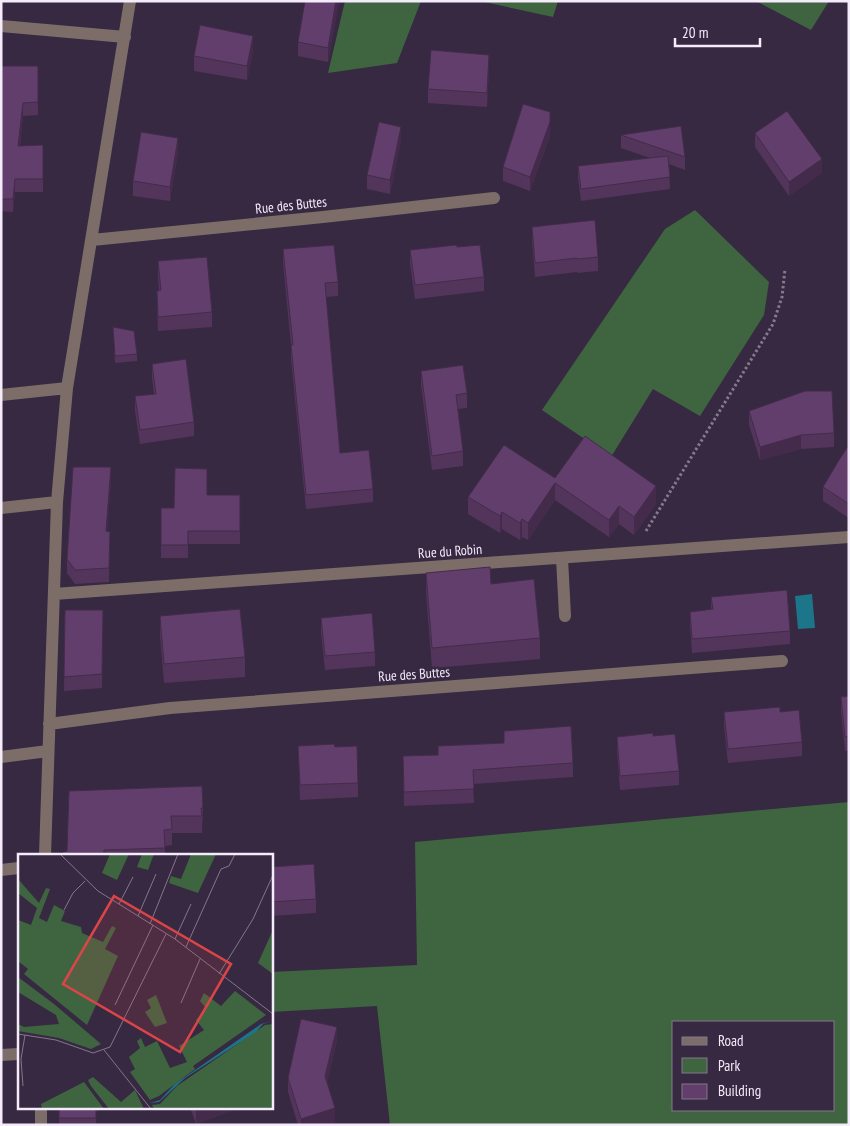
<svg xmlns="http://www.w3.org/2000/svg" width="850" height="1126" viewBox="0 0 850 1126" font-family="'PT Sans Narrow',sans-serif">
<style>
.green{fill:#3e6540;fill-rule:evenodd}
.water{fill:#1c7589}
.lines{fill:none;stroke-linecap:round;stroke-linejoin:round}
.path{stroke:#85798e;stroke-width:3;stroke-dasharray:2.5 2.5;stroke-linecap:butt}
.street{stroke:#7d6d69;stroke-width:12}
.wall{fill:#53355c}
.shaded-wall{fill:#442b4b}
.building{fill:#613e6b;stroke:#442b4b}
.labels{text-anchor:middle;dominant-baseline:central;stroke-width:4.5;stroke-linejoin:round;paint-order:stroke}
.street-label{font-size:14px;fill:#f4ebfb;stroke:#372941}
.inset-road{fill:none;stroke:#83778b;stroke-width:1}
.view{fill:#da4548;fill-opacity:0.15;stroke:#da4548;stroke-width:2.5}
.inset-edge{fill:none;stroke:#f4ebfb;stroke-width:2.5}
</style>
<rect width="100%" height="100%" fill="#372941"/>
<path class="green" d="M 345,1 L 421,1 L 397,63 L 328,73 Z
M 480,1 L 558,1 L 553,17 Z
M 756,1 L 829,1 L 811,30 Z
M 695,210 L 769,282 L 764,315 L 700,416 L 653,389 L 611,457 L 542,410 L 665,229 Z
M 849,802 L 849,1125 L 390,1125 L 377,1006 L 271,1012 L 271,972 L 417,965 L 415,842 ZM 834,1022 L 834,1110 L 674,1110 L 674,1022 Z"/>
<path class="water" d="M 812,594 L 815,628 L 798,629 L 795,596 Z"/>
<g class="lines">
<path class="path" d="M 646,531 L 773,324 L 782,297 L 785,269"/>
<path class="street" d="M 1,26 L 125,37
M 92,240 L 323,217 L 494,198
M 1,395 L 67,388
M 1,508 L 57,502
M 562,558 L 565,616
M 54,594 L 849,537
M 49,724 L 170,708 L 782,661
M 1,757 L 48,751
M 45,855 L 57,502 L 67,388 L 130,1
M 1,870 L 19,868
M 1,1055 L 19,1054
M 41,1107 L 41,1125"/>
</g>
<path class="wall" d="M 339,1 L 328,62 L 298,56 L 298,42 Z
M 253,51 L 247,80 L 194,71 L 194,56 Z
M 1,66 L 38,66 L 38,115 L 23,116 L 20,146 L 43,145 L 43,192 L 15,192 L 13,212 L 1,211 Z
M 489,69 L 487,107 L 428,103 L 428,89 Z
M 755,133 L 822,173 L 789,196 L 755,147 Z
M 621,135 L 685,157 L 685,170 L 669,164 L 670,189 L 581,201 L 578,178 L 578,166 L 650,158 L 621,148 Z
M 550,136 L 530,191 L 503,181 L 503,167 Z
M 401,141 L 390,194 L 367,189 L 367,175 Z
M 178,152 L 170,201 L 133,196 L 133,181 Z
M 532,227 L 598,257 L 598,271 L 577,273 L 577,272 L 535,277 L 532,241 Z
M 457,247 L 484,277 L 484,291 L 415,299 L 410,264 L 410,250 Z
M 283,249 L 338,282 L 338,296 L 326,297 L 340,453 L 373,489 L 373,502 L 306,509 L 291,359 L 291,345 L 283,263 Z
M 158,261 L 212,312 L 212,327 L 158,331 L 157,305 L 157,291 L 159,290 L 158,276 Z
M 113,327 L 137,354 L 137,361 L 115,363 Z
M 152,364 L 194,422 L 194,436 L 140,444 L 135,411 L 135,396 L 154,394 L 152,378 Z
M 421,371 L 467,393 L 467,408 L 458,409 L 463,451 L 463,466 L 432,470 L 421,385 Z
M 749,411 L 834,433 L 834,447 L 801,449 L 760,460 L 749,425 Z
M 849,445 L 849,518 L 823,501 L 823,487 Z
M 555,478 L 656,504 L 634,535 L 619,524 L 609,537 L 555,500 L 528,540 L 522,537 L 520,540 L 502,529 L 500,533 L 468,514 L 468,497 Z
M 111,481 L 107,531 L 110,532 L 109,582 L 75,584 L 67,573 L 67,559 Z
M 207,495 L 240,495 L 240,544 L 188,544 L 188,558 L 161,558 L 161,508 L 174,508 Z
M 426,573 L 491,584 L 540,638 L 540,659 L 432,668 L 426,593 Z
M 711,597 L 790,631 L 790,644 L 692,653 L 690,626 L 690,612 L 711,610 Z
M 65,610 L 103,610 L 102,688 L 64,691 Z
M 160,616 L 245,657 L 245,677 L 164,683 L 160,636 Z
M 321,618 L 375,652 L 375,666 L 325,670 L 321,633 Z
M 849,696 L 849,750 L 845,751 L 841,711 L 841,697 Z
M 724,712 L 780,712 L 802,742 L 802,756 L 728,763 L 724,726 Z
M 504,731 L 573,763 L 573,777 L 473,784 L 474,803 L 404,806 L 403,756 L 438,755 L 504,743 Z
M 653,736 L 679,771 L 679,785 L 620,790 L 617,751 L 617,737 Z
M 298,746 L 335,747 L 358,783 L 358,797 L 300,800 Z
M 69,791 L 203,808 L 202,833 L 172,833 L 172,845 L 165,846 L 165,855 L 63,855 L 67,851 Z
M 271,867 L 316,899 L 316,913 L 271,916 Z
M 337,1041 L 327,1082 L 335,1122 L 326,1125 L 298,1125 L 288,1092 L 288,1078 Z
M 59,1107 L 96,1114 L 96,1125 L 59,1125 Z
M 190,1107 L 242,1107 L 196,1124 Z"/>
<path class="shaded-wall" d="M 336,1 L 339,1 L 328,62 L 328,48 Z
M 253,36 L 253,51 L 247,80 L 247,66 Z
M 489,55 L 489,69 L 487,107 L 487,93 Z
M 23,103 L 23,116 L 18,158 L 18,146 Z
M 550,122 L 550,136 L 530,191 L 530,177 Z
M 401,127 L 401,141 L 390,194 L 390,180 Z
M 178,138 L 178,152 L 170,201 L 170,187 Z
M 822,159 L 822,173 L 789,196 L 789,182 Z
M 15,179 L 15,192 L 13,212 L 13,199 Z
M 801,435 L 801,449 L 760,460 L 760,447 Z
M 111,467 L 111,481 L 106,545 L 106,531 Z
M 555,483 L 555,500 L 528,540 L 528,523 Z
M 656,486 L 656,504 L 634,535 L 634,517 Z
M 619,506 L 619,524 L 609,537 L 609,520 Z
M 502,512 L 502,529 L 500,533 L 500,516 Z
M 522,519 L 522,537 L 520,540 L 520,523 Z
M 337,1027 L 337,1041 L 325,1090 L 325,1076 Z
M 96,1107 L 102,1107 L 96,1114 Z
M 202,1107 L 242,1107 L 196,1124 L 196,1110 Z
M 335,1108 L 335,1122 L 326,1125 L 301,1125 L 301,1119 Z"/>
<path class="building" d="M 305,1 L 336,1 L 328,48 L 298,42 Z
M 200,25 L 253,36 L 247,66 L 194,56 Z
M 431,50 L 489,55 L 487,93 L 428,89 Z
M 1,66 L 38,66 L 38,102 L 23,103 L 18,146 L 43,145 L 43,179 L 15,179 L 13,199 L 1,199 Z
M 523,104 L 550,112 L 550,122 L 530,177 L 503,167 Z
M 787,111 L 822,159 L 789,182 L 755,133 Z
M 379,122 L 401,127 L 390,180 L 367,175 Z
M 681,126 L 685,157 L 621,135 Z
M 141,132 L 178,138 L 170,187 L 133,181 Z
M 668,156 L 670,177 L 581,189 L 578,166 Z
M 595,220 L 598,257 L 577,259 L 577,258 L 535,263 L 532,227 Z
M 334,245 L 338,282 L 325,283 L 340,453 L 369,450 L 373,489 L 306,495 L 291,345 L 293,345 L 283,249 Z
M 456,245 L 457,247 L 480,245 L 484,277 L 415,285 L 410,250 Z
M 207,257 L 212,312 L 158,317 L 157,291 L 161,290 L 158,261 Z
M 113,327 L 134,331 L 137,354 L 115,356 Z
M 186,359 L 194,422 L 140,430 L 135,396 L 156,394 L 152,364 Z
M 463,365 L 467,393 L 456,395 L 463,451 L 432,456 L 421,371 Z
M 805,391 L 832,391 L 834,433 L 801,435 L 760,447 L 749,411 Z
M 585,436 L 656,486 L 634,517 L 619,506 L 609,520 L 555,483 L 528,523 L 522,519 L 520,523 L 502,512 L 500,516 L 468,497 L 504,445 L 555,478 Z
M 849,445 L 849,504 L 823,487 L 839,460 Z
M 73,467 L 111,467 L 106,531 L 110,532 L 109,568 L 75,570 L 67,559 Z
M 175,468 L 207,469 L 207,495 L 240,495 L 240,531 L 188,531 L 188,545 L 161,545 L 161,508 L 174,508 Z
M 490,567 L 491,584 L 534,579 L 540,638 L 432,648 L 426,573 Z
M 787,590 L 790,631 L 692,639 L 690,612 L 713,609 L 711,597 Z
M 240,609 L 245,657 L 164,664 L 160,616 Z
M 65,610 L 103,610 L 102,674 L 64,677 Z
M 372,613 L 375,652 L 325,656 L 321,618 Z
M 849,696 L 849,736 L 845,737 L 841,697 Z
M 780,707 L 780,712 L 799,710 L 802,742 L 728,749 L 724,712 Z
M 571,726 L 573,763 L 473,770 L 474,789 L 404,792 L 403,756 L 438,755 L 438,746 L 504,743 L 504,731 Z
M 653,733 L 653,736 L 675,734 L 679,771 L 620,776 L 617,737 Z
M 334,744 L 335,747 L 357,746 L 358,783 L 300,785 L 298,746 Z
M 202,786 L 203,808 L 201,808 L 202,816 L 171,816 L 172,829 L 164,830 L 165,848 L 104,850 L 104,855 L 63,855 L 63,852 L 67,851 L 69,791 Z
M 314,864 L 316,899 L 271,902 L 271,867 Z
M 301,1019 L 337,1027 L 325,1076 L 335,1108 L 301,1119 L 288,1078 Z
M 59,1107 L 96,1107 L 96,1118 L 59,1118 Z
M 195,1107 L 202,1107 L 196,1110 Z"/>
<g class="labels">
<g class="street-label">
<text transform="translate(291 205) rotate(-6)">Rue des Buttes</text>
<text transform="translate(450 551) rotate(-4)">Rue du Robin</text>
<text transform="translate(414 674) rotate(-4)">Rue des Buttes</text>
</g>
</g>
<g transform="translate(18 854)">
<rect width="255" height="255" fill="#372941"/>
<path d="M 92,0 L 111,0 L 99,26 L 84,19 ZM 124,0 L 136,0 L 130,16 L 119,13 ZM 173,0 L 198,0 L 180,39 L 151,29 L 153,22 L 163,25 ZM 0,25 L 21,49 L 28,34 L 32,35 L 21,64 L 29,68 L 36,51 L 47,57 L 43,67 L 63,73 L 64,79 L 85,88 L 94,72 L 98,74 L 87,95 L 100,102 L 69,171 L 6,120 L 10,115 L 0,107 L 0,66 L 13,71 L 19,54 L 0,39 ZM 254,78 L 255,78 L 255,120 L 240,109 ZM 0,123 L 36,150 L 83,190 L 73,195 L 41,184 L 0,177 L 0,170 L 6,173 L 41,170 L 38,161 L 0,138 ZM 217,137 L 248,161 L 175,212 L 177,215 L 141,242 L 132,246 L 112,218 L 117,215 L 111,203 L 122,194 L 119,187 L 123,184 L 127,193 L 139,187 L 152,214 L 169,208 L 161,192 L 186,176 L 178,166 L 188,154 L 182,147 L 186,139 L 203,152 ZM 138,141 L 149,169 L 137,173 L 127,158 L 133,154 L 129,146 ZM 255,170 L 255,255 L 136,255 L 134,251 L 142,250 L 159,232 L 247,171 ZM 75,223 L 103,248 L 117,236 L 126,255 L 91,255 L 73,232 L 70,226 ZM 66,228 L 86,255 L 24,255 L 23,250 Z" fill="#3e6540"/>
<path d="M 254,167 L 245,170 L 238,178 L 167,224 L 141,248 L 132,249 L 142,246 L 157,230 L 243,170 Z" fill="#1c7589"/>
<path class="inset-road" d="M 42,0 L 80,37 L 157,85 L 255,160M 101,50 L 115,23M 46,56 L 55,39 L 67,27M 120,62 L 138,20M 132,70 L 160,0M 157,85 L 173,50M 168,93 L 203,15 L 211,12 L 217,0M 201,120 L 235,65 L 255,21M 163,149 L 182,105M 97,151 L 135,71M 0,180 L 38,186 L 75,199 L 92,193 L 148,80M 86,196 L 133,255M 5,232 L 3,205 L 7,181"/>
<path class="view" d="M 96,42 L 213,110 L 162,198 L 45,130 Z"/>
<rect width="255" height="255" class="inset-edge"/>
</g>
<rect width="850" height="1126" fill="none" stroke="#f4ebfb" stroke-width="5"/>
<rect x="672" y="1021" width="162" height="90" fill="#372941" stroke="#83778b"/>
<rect x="682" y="1037" width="25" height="8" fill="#7d6d69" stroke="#83778b"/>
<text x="718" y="1046" font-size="15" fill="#f4ebfb">Road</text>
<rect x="682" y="1058" width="25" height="15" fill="#3e6540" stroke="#83778b"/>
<text x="718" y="1071" font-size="15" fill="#f4ebfb">Park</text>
<rect x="682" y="1084" width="25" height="15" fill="#613e6b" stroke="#83778b"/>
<text x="718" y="1096" font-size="15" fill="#f4ebfb">Building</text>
<path d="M675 38v8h85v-8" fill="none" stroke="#f4ebfb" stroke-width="2.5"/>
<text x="682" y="38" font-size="15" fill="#f4ebfb" stroke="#372941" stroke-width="4" paint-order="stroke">20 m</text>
</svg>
